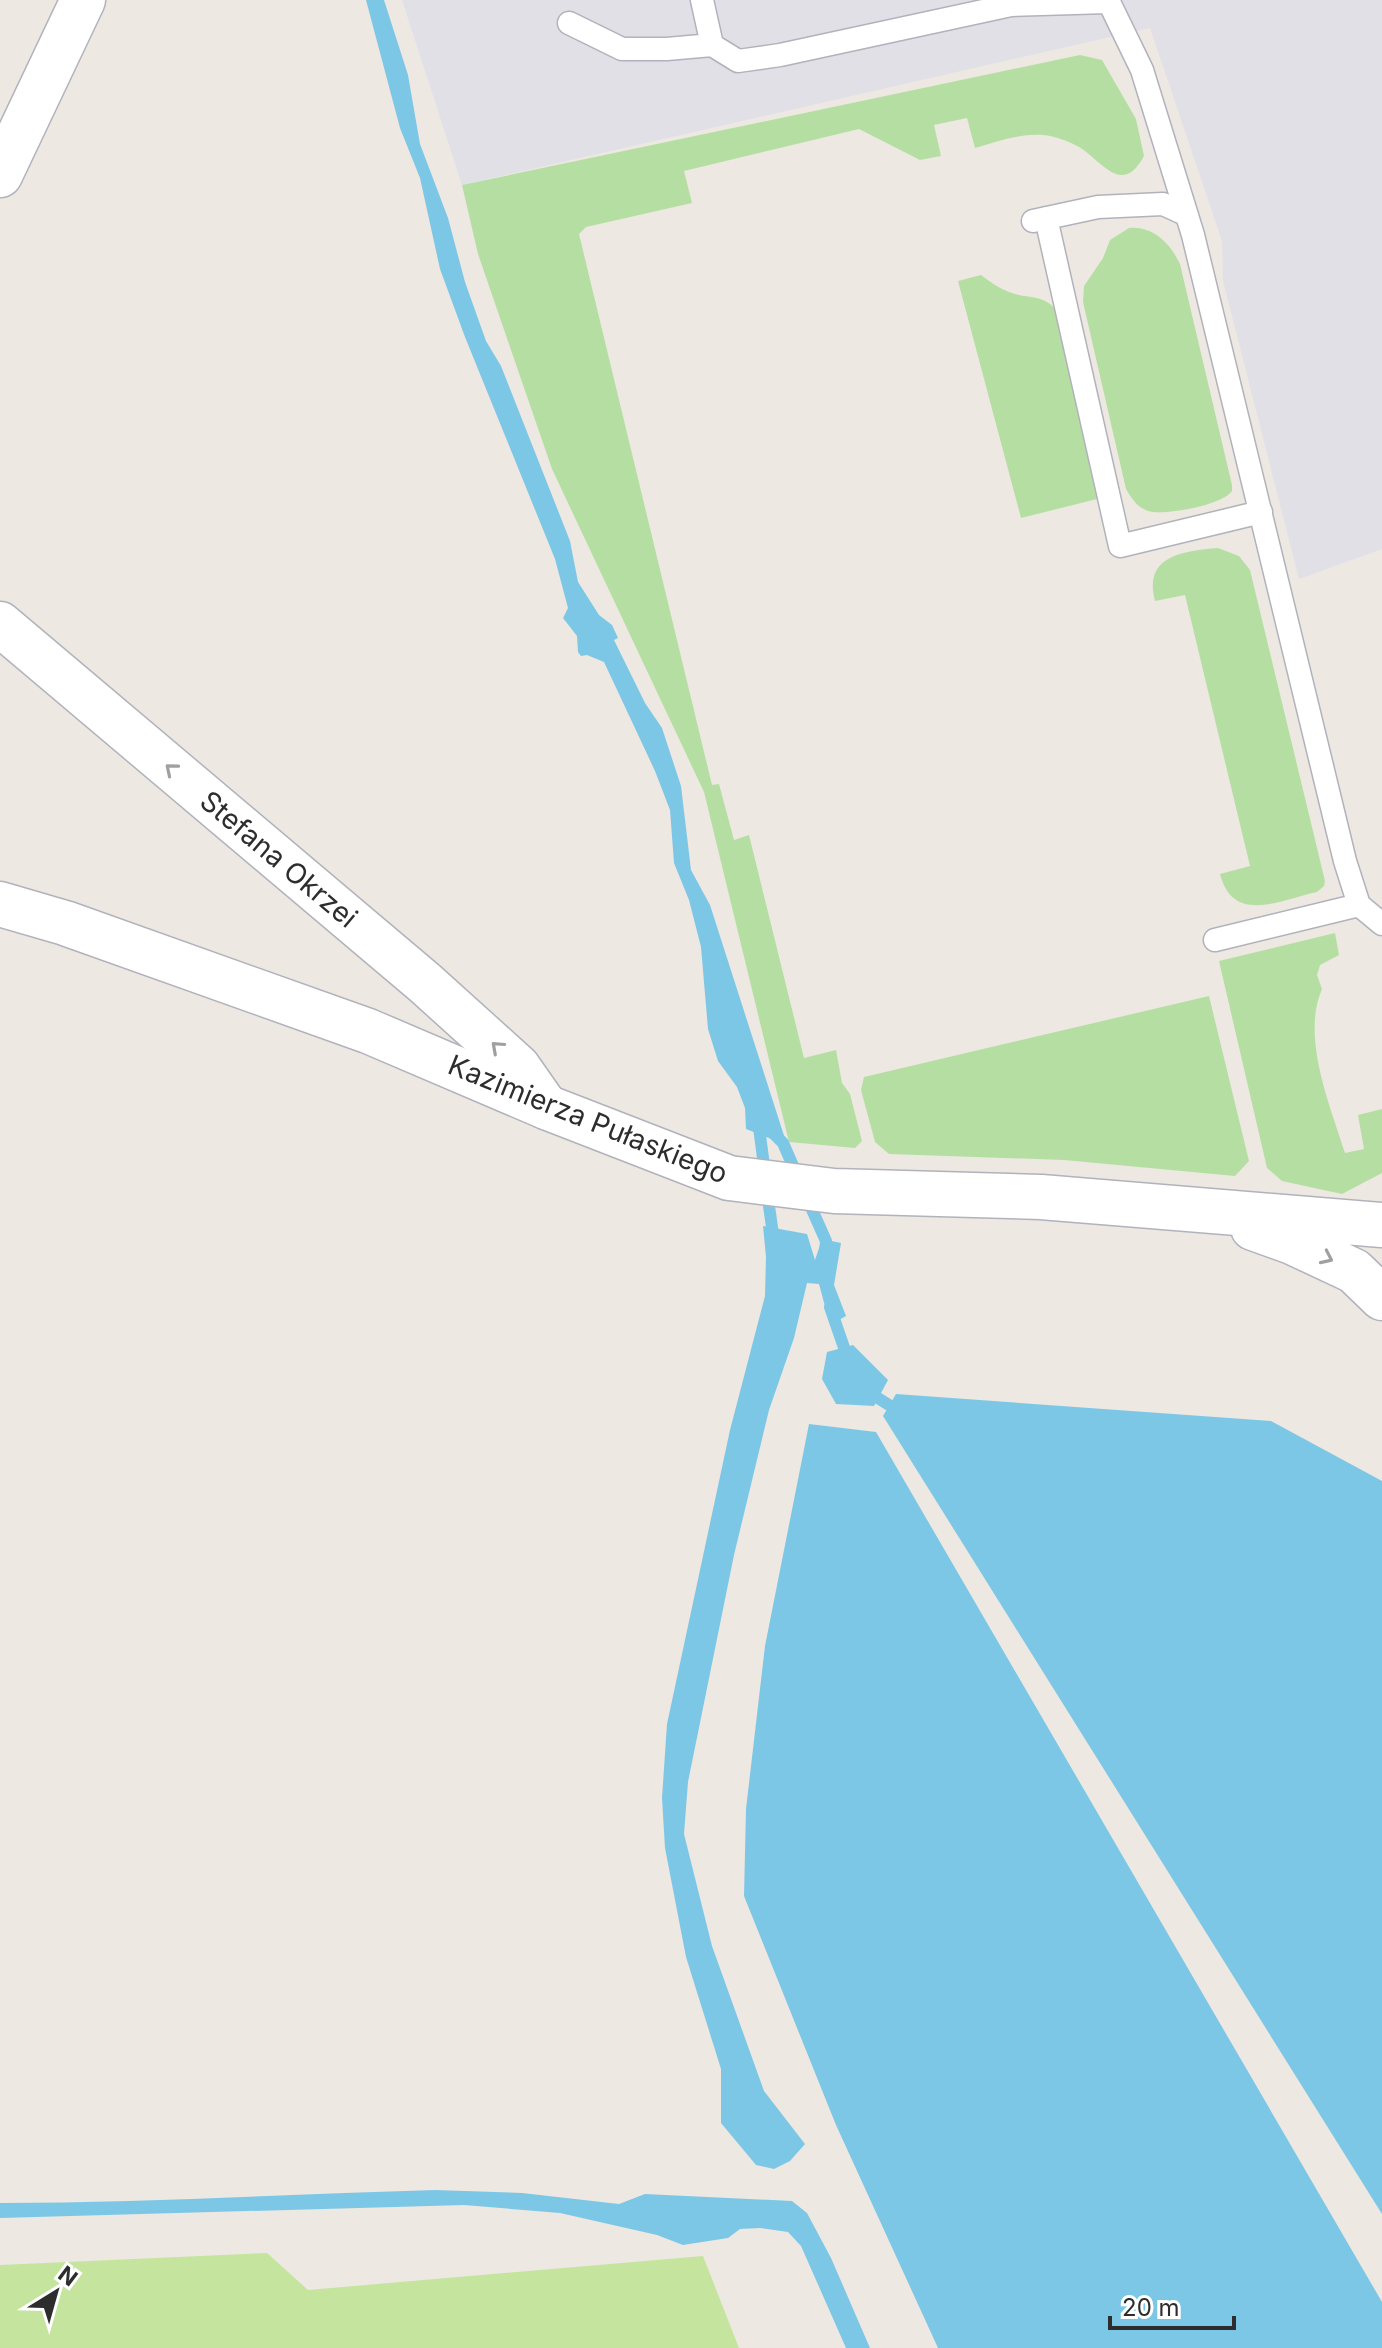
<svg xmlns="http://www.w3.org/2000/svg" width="1382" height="2348" viewBox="0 0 1382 2348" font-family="Inter,sans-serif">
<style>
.industrial{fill:#e2e0e7}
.green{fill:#b5dfa2}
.pitch{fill:#c5e59f}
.water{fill:#7dc7e6}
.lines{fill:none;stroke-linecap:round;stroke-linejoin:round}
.stream{stroke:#7dc7e6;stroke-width:12}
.service-casing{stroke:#b1b2bc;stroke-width:25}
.minor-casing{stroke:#b1b2bc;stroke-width:47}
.secondary-casing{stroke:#b1b2bc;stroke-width:47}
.service{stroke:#fff;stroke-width:22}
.minor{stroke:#fff;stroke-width:44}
.secondary{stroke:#fff;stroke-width:44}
.oneway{stroke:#a0a0a0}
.labels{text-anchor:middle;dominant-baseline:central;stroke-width:6;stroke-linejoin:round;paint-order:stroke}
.street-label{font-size:28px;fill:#2d2d2d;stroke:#fff}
</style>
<rect width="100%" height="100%" fill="#ede8e1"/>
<path class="industrial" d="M 402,0 L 1382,0 L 1382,549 L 1299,579 L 1223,281 L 1222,241 L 1150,28 L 462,185 Z"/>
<path class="green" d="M 1080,55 L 1102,60 L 1136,119 L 1144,156 C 1122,197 1102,161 1079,147 C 1068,141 1055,136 1043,135 C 1021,133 996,142 975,148 L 967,118 L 934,125 L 941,156 L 920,160 L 859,129 L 684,171 L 692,203 L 586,227 L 579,234 L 712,785 L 719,784 L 734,840 L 749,835 L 804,1058 L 836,1050 L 842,1083 L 850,1094 L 862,1141 L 855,1148 L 789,1142 L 704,792 L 552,469 L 478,254 L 462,185 Z
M 1129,228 C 1153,226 1170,243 1180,264 L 1232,485 L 1232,491 C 1223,505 1164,516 1148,511 C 1137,507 1132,499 1126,489 L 1083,302 L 1084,286 L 1103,258 L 1110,240 Z
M 981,275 C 990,282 999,288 1009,292 C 1026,299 1044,294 1056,310 L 1101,498 L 1021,518 L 958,281 Z
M 1218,548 L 1239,556 L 1250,570 L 1325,881 L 1324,886 L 1317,892 C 1280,900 1233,925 1220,874 L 1250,866 L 1185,595 L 1155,601 C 1143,556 1182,551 1218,548 Z
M 1335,933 L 1339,955 L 1320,965 L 1317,975 L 1322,989 C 1301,1037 1330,1105 1345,1153 L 1364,1149 L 1358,1115 L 1382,1109 L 1382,1173 L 1342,1194 L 1282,1181 L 1267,1168 L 1219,961 Z
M 1209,996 L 1249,1161 L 1235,1176 L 1064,1160 L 889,1154 L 875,1142 L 861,1090 L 864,1077 Z"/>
<path class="pitch" d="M 267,2253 L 308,2290 L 703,2256 L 739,2348 L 0,2348 L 0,2265 Z"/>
<path class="water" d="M 366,0 L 384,0 L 408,75 L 420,144 L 448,218 L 465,282 L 486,341 L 501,366 L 570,541 L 578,582 L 599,615 L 612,625 L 618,638 L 614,640 L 645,703 L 662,728 L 681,786 L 691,870 L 710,905 L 787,1145 L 746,1129 L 745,1108 L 737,1087 L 718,1061 L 708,1029 L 701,947 L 689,900 L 674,863 L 670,810 L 655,771 L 604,662 L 587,655 L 581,656 L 578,652 L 577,636 L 563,618 L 568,608 L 555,559 L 465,337 L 440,269 L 420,178 L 400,128 Z
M 763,1226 L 807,1234 L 815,1260 L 822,1239 L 841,1243 L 834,1285 L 846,1316 L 830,1325 L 819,1284 L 807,1283 L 794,1338 L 769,1410 L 734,1555 L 688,1782 L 684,1834 L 712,1946 L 764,2091 L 805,2144 L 790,2161 L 774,2169 L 756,2165 L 721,2123 L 721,2069 L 686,1957 L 665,1848 L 662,1798 L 667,1724 L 730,1430 L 765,1296 L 766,1257 Z
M 853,1345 L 888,1380 L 874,1406 L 836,1404 L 822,1379 L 827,1352 Z
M 896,1394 L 1271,1421 L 1382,1481 L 1382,2214 L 883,1416 Z
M 809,1424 L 876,1432 L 1382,2302 L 1382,2348 L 938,2348 L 836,2125 L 744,1896 L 746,1809 L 765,1646 Z
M 435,2190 L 522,2193 L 619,2204 L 645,2194 L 792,2201 L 807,2213 L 831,2258 L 870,2348 L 846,2348 L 801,2246 L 788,2232 L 760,2228 L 740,2229 L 728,2238 L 683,2245 L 657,2235 L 560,2213 L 464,2205 L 0,2218 L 0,2203 C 145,2203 290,2194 435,2190 Z"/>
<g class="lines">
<path class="stream" d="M 758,1120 L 765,1173
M 773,1133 L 783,1143 L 797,1175
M 767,1192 L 774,1241
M 806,1196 L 826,1241 L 825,1254
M 830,1307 L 849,1362
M 865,1390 L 889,1405"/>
<g class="service-casing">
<path id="service" d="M 702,0 L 712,45
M 1108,0 L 1142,70 L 1193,235 L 1345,861 L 1359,905 L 1382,924
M 569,23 L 622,49 L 667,49 L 712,45 L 738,61 L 780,55 L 1011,5 L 1108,2
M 1046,218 L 1120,546 L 1261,512
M 1033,221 L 1098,207 L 1163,204 L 1187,215
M 1215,940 L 1359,905"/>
</g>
<g class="minor-casing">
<path id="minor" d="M 0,175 L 83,0
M 0,624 L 425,983 L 518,1067 L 546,1107"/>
</g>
<g class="secondary-casing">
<path id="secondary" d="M 0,904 L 65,923 L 368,1031 L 546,1107 L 729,1178 L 834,1191 L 1041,1197 L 1382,1225
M 1253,1228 L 1292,1242 L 1354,1271 L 1382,1298"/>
</g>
<use href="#service" class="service"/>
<use href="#minor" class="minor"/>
<use href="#secondary" class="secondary"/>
</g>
<defs><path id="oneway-chevron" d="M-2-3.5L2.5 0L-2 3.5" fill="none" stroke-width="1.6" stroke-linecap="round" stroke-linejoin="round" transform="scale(2)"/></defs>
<g class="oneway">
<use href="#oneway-chevron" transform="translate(171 769) rotate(-140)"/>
<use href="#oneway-chevron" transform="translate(497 1047) rotate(-138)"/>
<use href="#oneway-chevron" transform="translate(1327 1258) rotate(25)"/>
</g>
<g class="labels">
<g class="street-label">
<text transform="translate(279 859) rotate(40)">Stefana Okrzei</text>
<text transform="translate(588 1119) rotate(22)">Kazimierza Pułaskiego</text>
</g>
</g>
<g transform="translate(56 2292) rotate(37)" stroke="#ffffff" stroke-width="6" paint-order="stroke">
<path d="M0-6L14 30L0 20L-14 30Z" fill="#2d2d2d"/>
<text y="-12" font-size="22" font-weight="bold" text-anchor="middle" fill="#2d2d2d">N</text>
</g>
<path d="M1110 2316v12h124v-12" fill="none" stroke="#2d2d2d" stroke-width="4"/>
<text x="1122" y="2316" font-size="24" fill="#2d2d2d" stroke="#ffffff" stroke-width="6" paint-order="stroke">20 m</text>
</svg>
